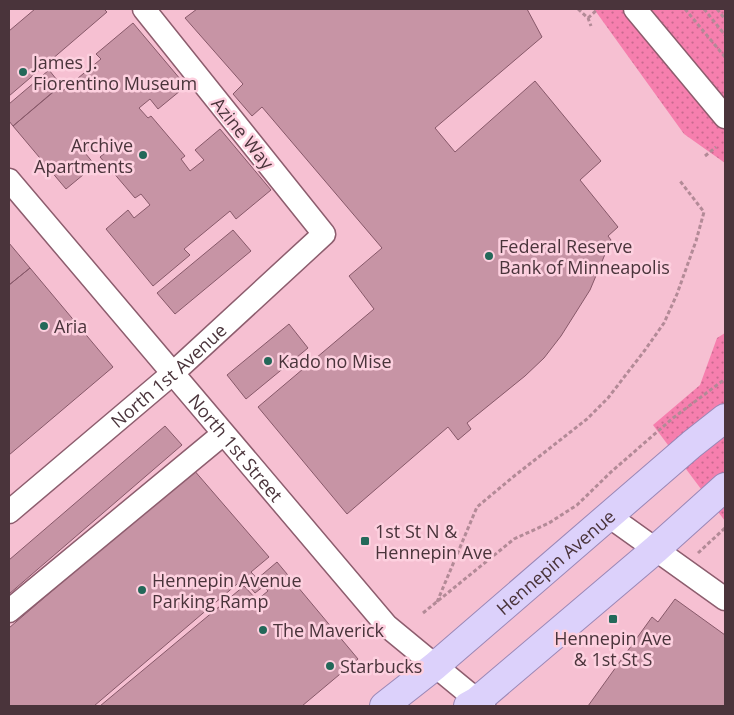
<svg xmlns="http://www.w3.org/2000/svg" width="734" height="715" viewBox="0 0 734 715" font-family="'Open Sans',sans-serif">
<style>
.park{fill:url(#park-dots)}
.building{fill:#c794a5;stroke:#875869}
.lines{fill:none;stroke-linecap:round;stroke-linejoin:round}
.minor-casing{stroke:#8d5d6e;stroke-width:25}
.major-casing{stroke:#9a87b6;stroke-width:30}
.path{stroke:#b38a97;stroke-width:3;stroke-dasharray:4 2.5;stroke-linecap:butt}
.minor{stroke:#fff;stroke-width:22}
.major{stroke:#dcd1fb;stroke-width:28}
.poi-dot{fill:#236859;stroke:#fdd0df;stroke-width:2}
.labels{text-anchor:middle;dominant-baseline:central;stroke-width:5;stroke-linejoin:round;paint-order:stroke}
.poi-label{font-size:18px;fill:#4a343b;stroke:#fdd0df;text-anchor:start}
.street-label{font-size:18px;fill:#4a343b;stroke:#fdd0df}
</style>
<defs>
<pattern id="park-dots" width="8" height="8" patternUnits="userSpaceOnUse" patternTransform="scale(1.25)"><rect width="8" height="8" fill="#f67fae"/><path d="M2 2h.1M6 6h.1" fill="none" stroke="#c9698f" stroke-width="1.8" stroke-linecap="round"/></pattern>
</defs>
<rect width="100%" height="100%" fill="#f6c0d2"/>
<path class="park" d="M 594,9 L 725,9 L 725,163 L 684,134 Z
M 725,333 L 725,521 L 653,425 L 700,385 L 717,338 Z"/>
<path class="building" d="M 35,9 L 104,9 L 107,12 L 9,96 L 9,31 Z
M 197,9 L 527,9 L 542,37 L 435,128 L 455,152 L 535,81 L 601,161 L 580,180 L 618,227 L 608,236 L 611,240 L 590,290 L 561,336 L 544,358 L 525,376 L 467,423 L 471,429 L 458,440 L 448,427 L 347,514 L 258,407 L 374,309 L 349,276 L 382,248 L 262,107 L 252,116 L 233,94 L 243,84 L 185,18 Z
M 133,23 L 186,86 L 158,109 L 150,99 L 139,108 L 148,118 L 151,116 L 185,156 L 181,159 L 190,171 L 204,160 L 195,150 L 220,129 L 271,190 L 236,219 L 230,211 L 184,249 L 190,255 L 153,286 L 106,229 L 128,210 L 134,218 L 150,205 L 141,194 L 135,198 L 100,157 L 105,153 L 97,143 L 85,153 L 95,165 L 66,189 L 13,126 L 57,89 L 60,93 L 101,59 L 96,54 Z
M 49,70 L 61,85 L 13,126 L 9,121 L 9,104 Z
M 233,230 L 251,251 L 175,314 L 157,293 Z
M 9,243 L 30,268 L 9,285 Z
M 30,268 L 113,367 L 9,455 L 9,285 Z
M 289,324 L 308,348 L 246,399 L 227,375 Z
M 165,426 L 182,445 L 9,594 L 9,560 Z
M 193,469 L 269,557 L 251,572 L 264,586 L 255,593 L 243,579 L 94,706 L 9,706 L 9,628 Z
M 277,562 L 358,659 L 302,706 L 100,706 L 244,586 L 257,600 L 268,591 L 257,579 Z
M 675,599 L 725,635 L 725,706 L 588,706 L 652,617 L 658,622 Z"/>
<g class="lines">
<g class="minor-casing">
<g id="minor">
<path d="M 635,9 L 725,117"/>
<path id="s1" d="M 9,180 L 387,626 L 484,706"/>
<path id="s2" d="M 9,512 L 172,374 L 324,234 L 144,9"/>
<path d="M 609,516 L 725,599"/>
<path d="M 9,611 L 223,434"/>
</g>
</g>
<g class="major-casing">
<g id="major">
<path id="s3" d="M 384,706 L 435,666 L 692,444 L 725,418"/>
<path d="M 468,706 L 477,701 L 656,549 L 725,487"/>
</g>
</g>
<path class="path" d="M 578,9 L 588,18 L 591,26
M 685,9 L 725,57
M 704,9 L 725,35
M 717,9 L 725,19
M 588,18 L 598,9
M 705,156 L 716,147
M 698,553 L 725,528
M 437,602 L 477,507 L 513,477 L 587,419 L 608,398 L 645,350 L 664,323 L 677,294 L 696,241 L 704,212 L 680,181
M 423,613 L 514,539 L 549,523 L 577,505 L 611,472 L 673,418 L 725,379"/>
<use href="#minor" class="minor"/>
<use href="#major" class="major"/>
</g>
<g class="poi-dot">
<circle cx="23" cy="72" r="5"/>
<circle cx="143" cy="155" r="5"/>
<circle cx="489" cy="256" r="5"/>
<circle cx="44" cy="326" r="5"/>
<circle cx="268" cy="361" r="5"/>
<rect x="360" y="536" width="10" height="10" rx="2.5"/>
<circle cx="142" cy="590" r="5"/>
<rect x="608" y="614" width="10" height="10" rx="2.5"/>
<circle cx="263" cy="630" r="5"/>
<circle cx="330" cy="666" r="5"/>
</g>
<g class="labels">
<g class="poi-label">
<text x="33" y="62">James J.<tspan x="33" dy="21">Fiorentino Museum</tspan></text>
<text x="133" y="145" text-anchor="end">Archive<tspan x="133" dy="21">Apartments</tspan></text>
<text x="499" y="246">Federal Reserve<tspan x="499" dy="21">Bank of Minneapolis</tspan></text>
<text x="54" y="326">Aria</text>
<text x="278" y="361">Kado no Mise</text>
<text x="375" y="531">1st St N &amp;<tspan x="375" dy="21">Hennepin Ave</tspan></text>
<text x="152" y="580">Hennepin Avenue<tspan x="152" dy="21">Parking Ramp</tspan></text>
<text x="273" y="630">The Maverick</text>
<text x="613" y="638" text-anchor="middle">Hennepin Ave<tspan x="613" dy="21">&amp; 1st St S</tspan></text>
<text x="340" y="666">Starbucks</text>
</g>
<g class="street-label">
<text transform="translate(243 133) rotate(51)">Azine Way</text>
<text stroke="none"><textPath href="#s2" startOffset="210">North 1st Avenue</textPath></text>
<text stroke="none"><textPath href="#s1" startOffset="351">North 1st Street</textPath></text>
<text stroke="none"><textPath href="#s3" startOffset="224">Hennepin Avenue</textPath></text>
</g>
</g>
<rect width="734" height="715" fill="none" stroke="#4a343b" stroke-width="20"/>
</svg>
